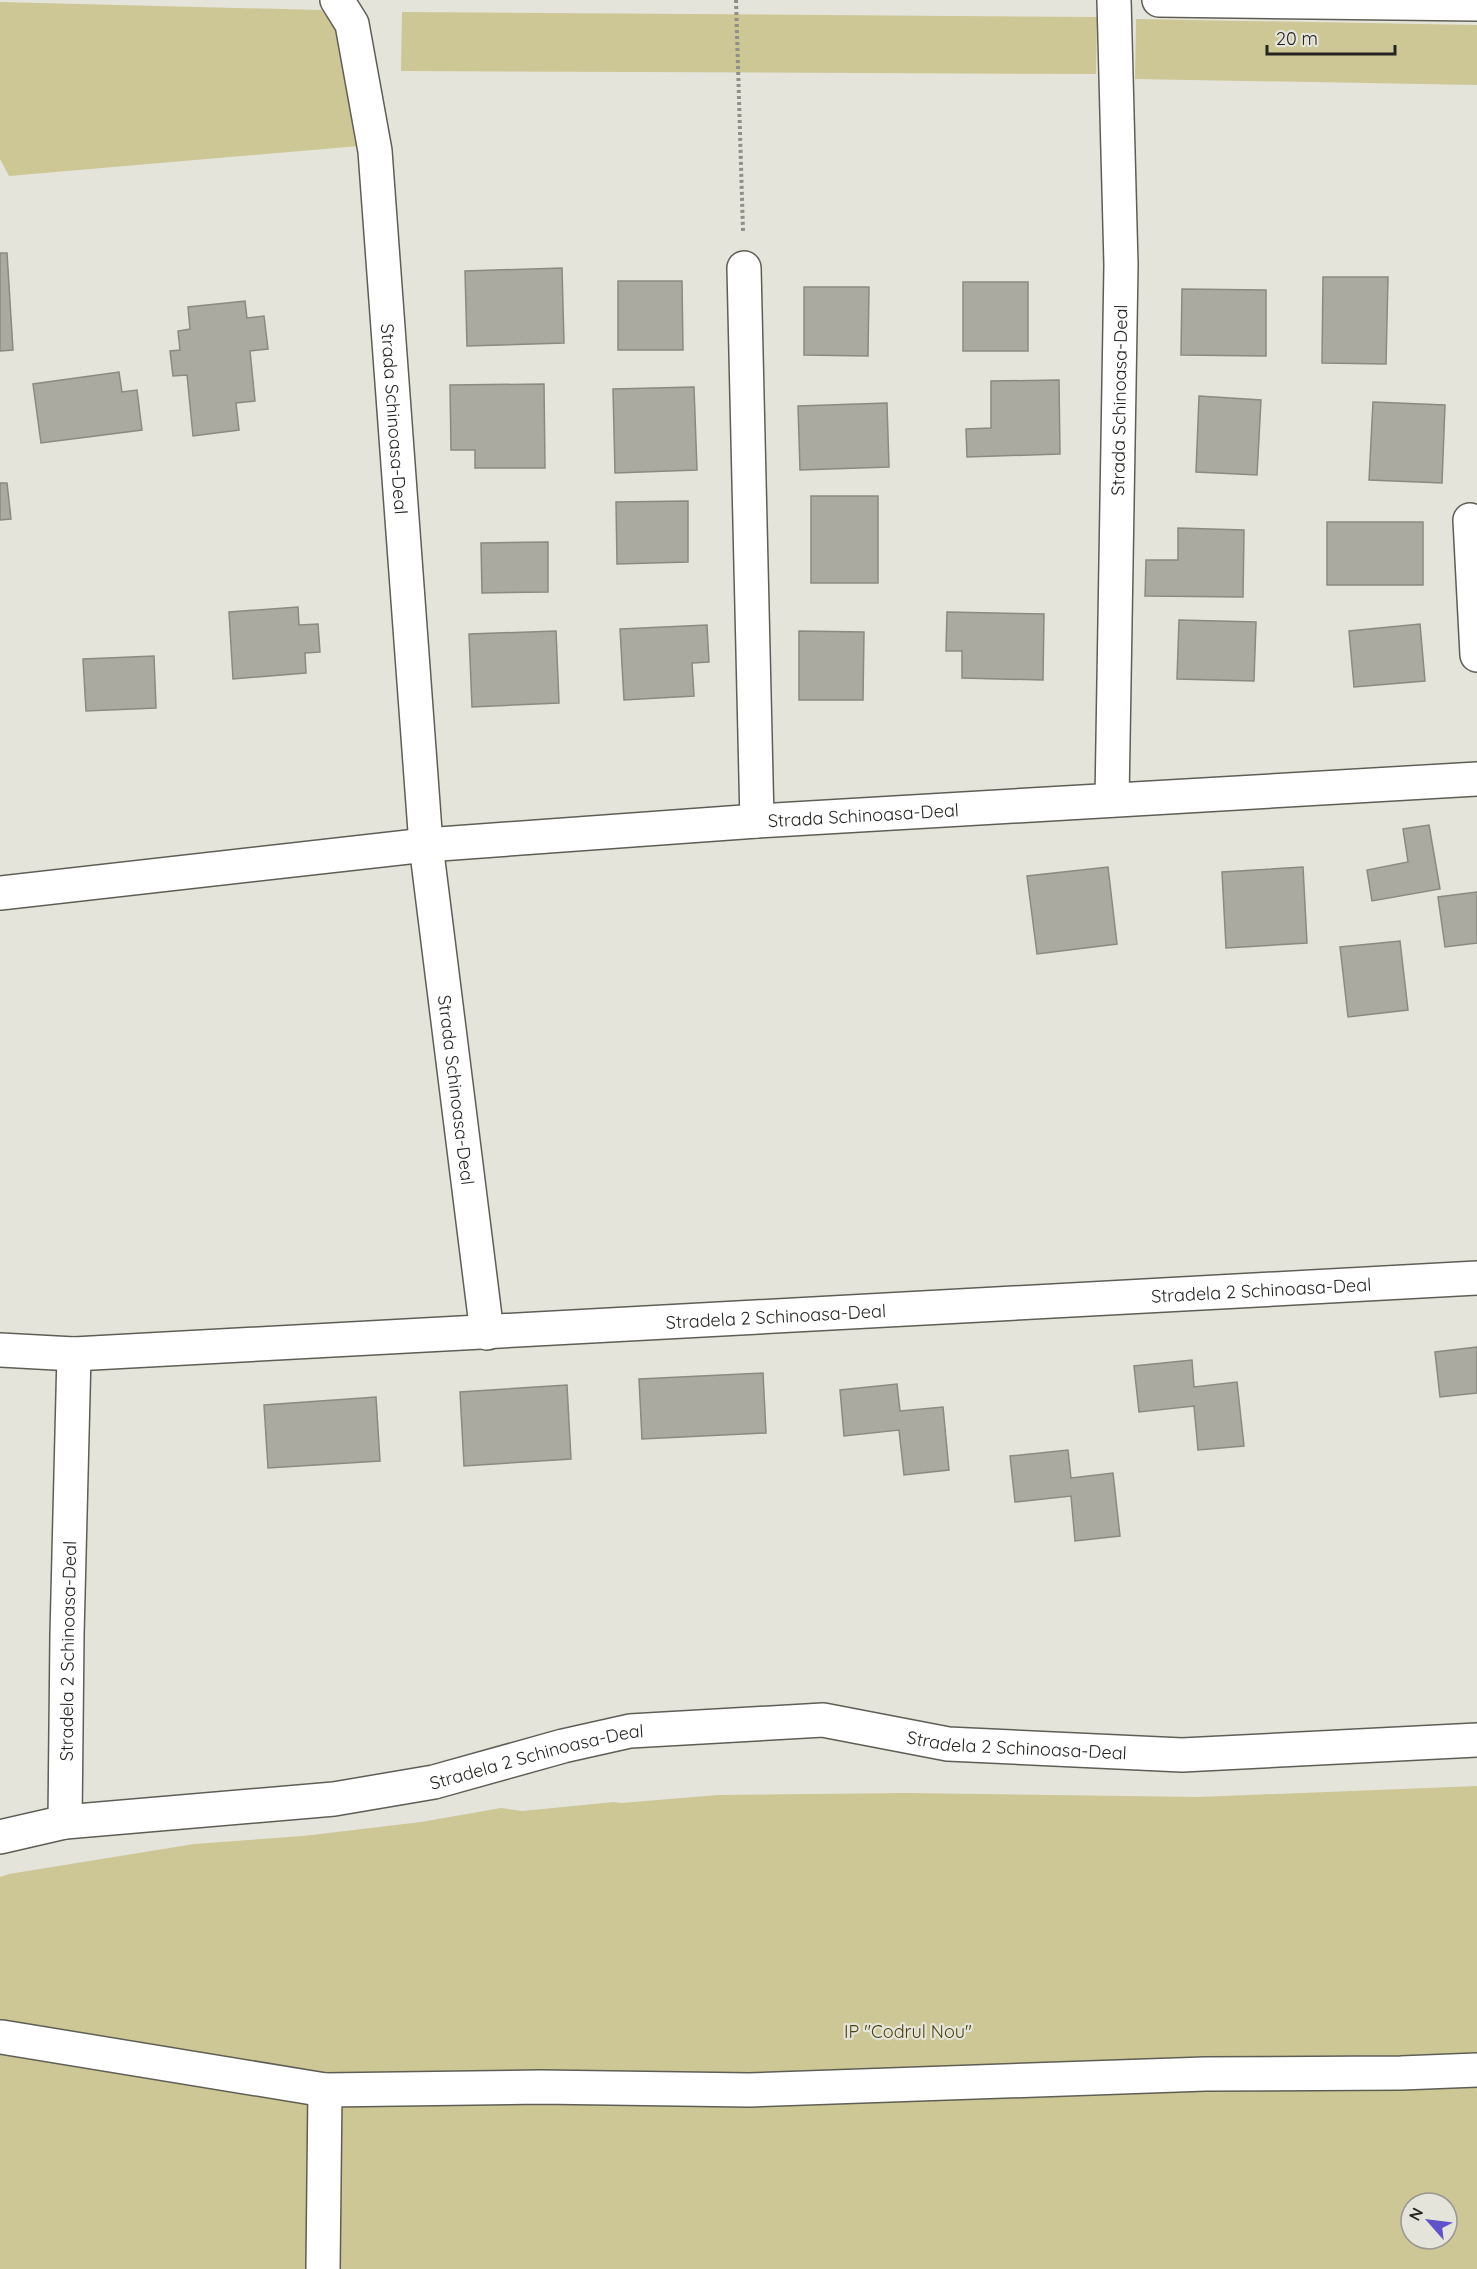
<svg xmlns="http://www.w3.org/2000/svg" width="1477" height="2269" viewBox="0 0 1477 2269" font-family="Quicksand,sans-serif">
<style>
.green{fill:#ccc794;fill-rule:evenodd}
.building{fill:#aaaaa1;stroke:#8a8a81;stroke-width:1.5}
.lines{fill:none;stroke-linecap:round;stroke-linejoin:round}
.minor-casing{stroke:#5f5e56;stroke-width:36}
.path{stroke:#8f8e88;stroke-width:4;stroke-dasharray:3 3;stroke-linecap:butt}
.minor{stroke:#fff;stroke-width:33}
.labels{text-anchor:middle;dominant-baseline:central;stroke-width:4.5;stroke-linejoin:round;paint-order:stroke}
.street-label{font-size:18px;fill:#252421;stroke:#e5e4db}
.park-label{font-size:18px;fill:#49430b;stroke:#e5e4db}
</style>
<rect width="100%" height="100%" fill="#e5e4db"/>
<path class="green" d="M 0,2 L 321,10 L 336,28 L 359,146 L 9,176 L 0,159 Z
M 402,12 L 1097,17 L 1096,74 L 401,71 Z
M 1136,19 L 1477,25 L 1477,85 L 1135,79 Z
M 1477,1786 L 1477,2269 L 0,2269 L 0,1877 L 9,1874 L 194,1844 L 303,1836 L 421,1822 L 501,1808 L 522,1811 L 614,1802 L 621,1803 L 718,1795 L 908,1793 L 1199,1797 ZM 1411,2203 L 1447,2203 L 1447,2239 L 1411,2239 Z"/>
<path class="building" d="M 0,253 L 7,253 L 13,350 L 0,351 Z
M 562,268 L 564,343 L 467,346 L 465,271 Z
M 1323,277 L 1388,277 L 1386,364 L 1322,363 Z
M 618,281 L 682,281 L 683,350 L 618,350 Z
M 963,282 L 1028,282 L 1028,351 L 963,351 Z
M 804,287 L 869,287 L 868,356 L 804,355 Z
M 1182,289 L 1266,290 L 1266,356 L 1181,355 Z
M 245,301 L 247,318 L 264,316 L 268,349 L 250,351 L 255,401 L 236,403 L 239,430 L 193,436 L 187,375 L 173,376 L 170,351 L 180,350 L 178,331 L 190,329 L 188,307 Z
M 119,372 L 122,392 L 137,390 L 142,430 L 41,443 L 33,384 Z
M 1059,380 L 1060,454 L 967,457 L 966,429 L 991,428 L 991,381 Z
M 544,384 L 545,468 L 475,468 L 475,450 L 451,450 L 450,385 Z
M 694,387 L 697,470 L 615,473 L 613,389 Z
M 1199,396 L 1261,400 L 1257,475 L 1196,472 Z
M 1373,402 L 1445,405 L 1442,483 L 1369,480 Z
M 887,403 L 889,467 L 800,470 L 798,406 Z
M 0,483 L 7,483 L 11,519 L 0,520 Z
M 811,496 L 878,496 L 878,583 L 811,583 Z
M 688,501 L 688,562 L 617,564 L 616,502 Z
M 1327,522 L 1423,522 L 1423,585 L 1327,585 Z
M 1178,528 L 1244,530 L 1243,597 L 1145,596 L 1146,560 L 1178,560 Z
M 548,542 L 548,592 L 482,593 L 481,543 Z
M 298,607 L 299,625 L 318,624 L 320,652 L 305,653 L 306,673 L 233,679 L 229,612 Z
M 947,612 L 1044,614 L 1043,680 L 962,678 L 962,651 L 946,651 Z
M 1179,620 L 1256,622 L 1254,681 L 1177,679 Z
M 1420,624 L 1425,681 L 1354,687 L 1349,631 Z
M 707,625 L 709,662 L 692,663 L 694,696 L 624,700 L 620,629 Z
M 556,631 L 559,703 L 472,707 L 469,634 Z
M 799,631 L 864,632 L 863,700 L 799,700 Z
M 154,656 L 156,708 L 86,711 L 83,659 Z
M 1429,825 L 1440,889 L 1372,901 L 1367,870 L 1408,862 L 1403,829 Z
M 1108,867 L 1117,944 L 1037,954 L 1027,876 Z
M 1303,867 L 1307,943 L 1226,948 L 1222,872 Z
M 1477,892 L 1477,943 L 1445,947 L 1438,897 Z
M 1400,941 L 1408,1010 L 1348,1017 L 1340,947 Z
M 1477,1347 L 1477,1393 L 1440,1397 L 1435,1352 Z
M 1192,1360 L 1194,1387 L 1237,1382 L 1244,1446 L 1198,1450 L 1194,1406 L 1139,1412 L 1134,1366 Z
M 763,1373 L 766,1433 L 642,1439 L 639,1379 Z
M 897,1384 L 900,1411 L 943,1407 L 949,1470 L 904,1475 L 899,1430 L 844,1436 L 840,1390 Z
M 567,1385 L 571,1459 L 464,1466 L 460,1392 Z
M 376,1397 L 380,1461 L 268,1468 L 264,1405 Z
M 1068,1450 L 1071,1478 L 1113,1473 L 1120,1536 L 1075,1541 L 1071,1496 L 1015,1502 L 1010,1456 Z"/>
<g class="lines">
<g class="minor-casing">
<g id="minor">
<path id="s1" d="M 337,0 L 352,24 L 375,151 L 426,845 L 487,1333"/>
<path d="M 1159,0 L 1477,4"/>
<path d="M 744,268 L 757,821"/>
<path d="M 1470,520 L 1477,655"/>
<path id="s2" d="M 1112,800 L 1121,265 L 1114,0"/>
<path id="s3" d="M 0,893 L 426,845 L 757,821 L 1477,779"/>
<path id="s4" d="M 0,1350 L 74,1354 L 1477,1278"/>
<path id="s5" d="M 65,1822 L 67,1635 L 74,1354"/>
<path id="s6" d="M 0,1837 L 65,1822 L 334,1799 L 434,1782 L 563,1746 L 630,1731 L 823,1720 L 948,1744 L 1182,1755 L 1477,1740"/>
<path d="M 2,2037 L 325,2090 L 541,2087 L 749,2090 L 1205,2074 L 1401,2073 L 1477,2070"/>
<path d="M 323,2269 L 325,2090"/>
</g>
</g>
<path class="path" d="M 736,0 L 743,231"/>
<use href="#minor" class="minor"/>
</g>
<g class="labels">
<g class="street-label">
<text stroke="none"><textPath href="#s2" startOffset="400">Strada Schinoasa-Deal</textPath></text>
<text stroke="none"><textPath href="#s1" startOffset="426">Strada Schinoasa-Deal</textPath></text>
<text stroke="none"><textPath href="#s3" startOffset="867">Strada Schinoasa-Deal</textPath></text>
<text stroke="none"><textPath href="#s1" startOffset="1100">Strada Schinoasa-Deal</textPath></text>
<text stroke="none"><textPath href="#s4" startOffset="1263">Stradela 2 Schinoasa-Deal</textPath></text>
<text stroke="none"><textPath href="#s4" startOffset="777">Stradela 2 Schinoasa-Deal</textPath></text>
<text stroke="none"><textPath href="#s5" startOffset="171">Stradela 2 Schinoasa-Deal</textPath></text>
<text stroke="none"><textPath href="#s6" startOffset="1030">Stradela 2 Schinoasa-Deal</textPath></text>
<text stroke="none"><textPath href="#s6" startOffset="544">Stradela 2 Schinoasa-Deal</textPath></text>
</g>
<g class="park-label">
<text x="908" y="2031">IP "Codrul Nou"</text>
</g>
</g>
<g transform="translate(1429 2221) rotate(298)"><circle r="28" fill="#e5e4db" stroke="#989791" stroke-width="1.5"/>
<path d="M0-4.5L10 22L0 15L-10 22Z" fill="#5f52cb"/>
<text y="-9" font-size="16" font-weight="bold" text-anchor="middle" fill="#252421">N</text>
</g>
<path d="M1267 45v9h128v-9" fill="none" stroke="#252421" stroke-width="3"/>
<text x="1276" y="45" font-size="18" fill="#252421" stroke="#e5e4db" stroke-width="4.5" paint-order="stroke">20 m</text>
</svg>
